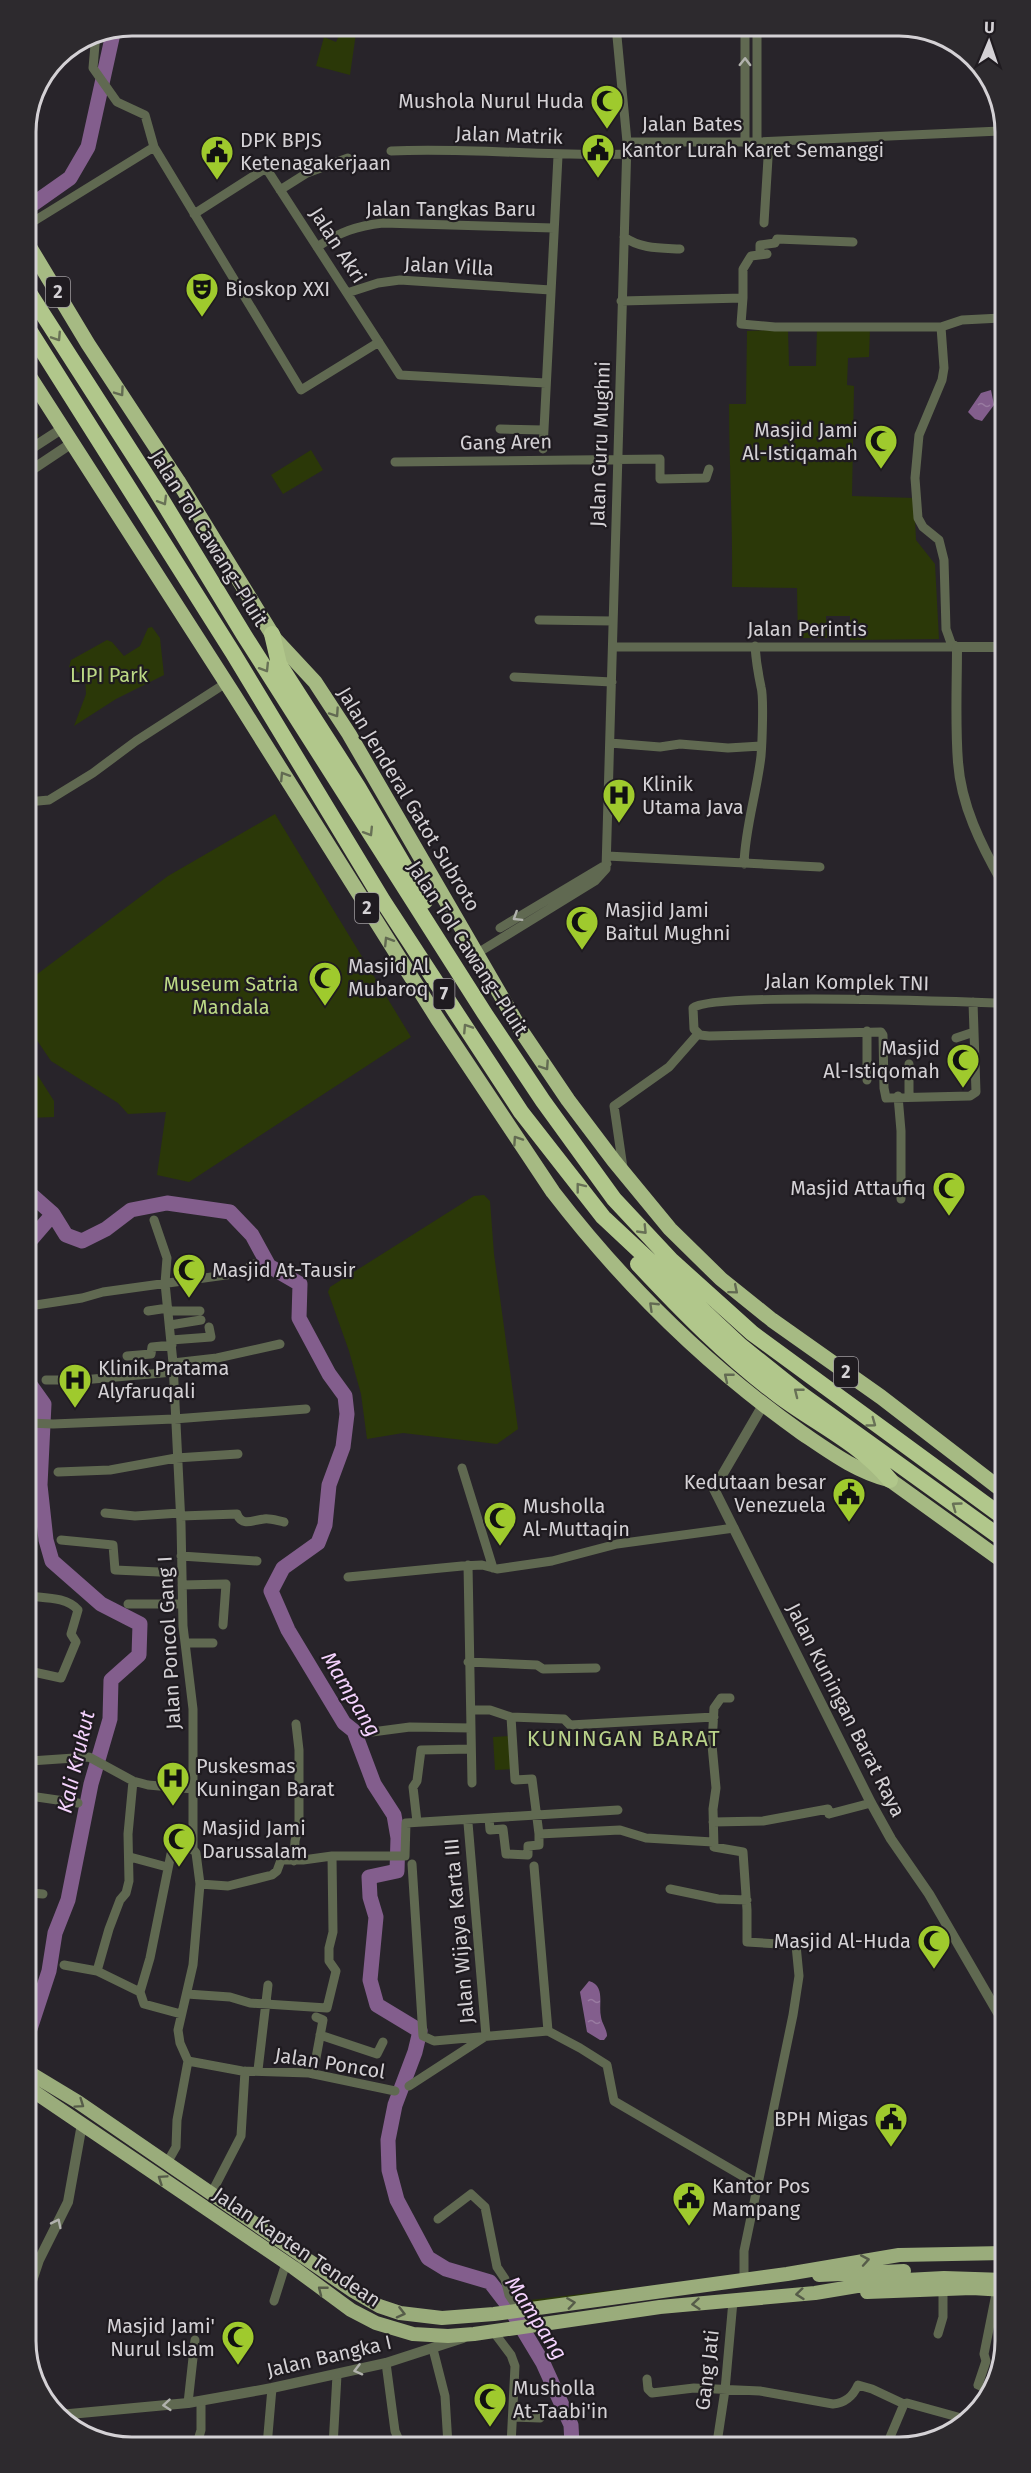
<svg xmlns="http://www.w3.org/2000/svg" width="1031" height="2473" viewBox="0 0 1031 2473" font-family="'Fira Sans',sans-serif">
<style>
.green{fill:#2b3808}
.water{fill:url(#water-ripples)}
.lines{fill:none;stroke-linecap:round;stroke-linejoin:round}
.river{stroke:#835e8d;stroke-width:15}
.minor{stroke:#606951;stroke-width:9}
.tertiary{stroke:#606951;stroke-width:10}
.primary{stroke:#9aac7b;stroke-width:14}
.trunk{stroke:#a6ba83;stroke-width:15}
.motorway{stroke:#b1c78b;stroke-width:16}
.oneway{stroke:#b1b2ad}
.oneway2{stroke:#687156}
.oneway3{stroke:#626a52}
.oneway4{stroke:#565c49}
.labels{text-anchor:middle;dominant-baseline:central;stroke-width:4.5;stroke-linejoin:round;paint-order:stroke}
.shield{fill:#1f1b20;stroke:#9e9a9f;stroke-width:1.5}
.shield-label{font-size:18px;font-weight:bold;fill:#d4d1d5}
.poi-label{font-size:20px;fill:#d4d1d5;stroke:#1f1b20;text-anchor:start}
.street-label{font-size:20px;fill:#d4d1d5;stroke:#1f1b20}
.park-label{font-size:20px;fill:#bcd986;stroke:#1f1b20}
.water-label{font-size:21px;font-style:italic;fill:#f5d3fe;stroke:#1f1b20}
.quarter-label{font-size:22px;letter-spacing:1.5px;fill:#b8d189;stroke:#1f1b20}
.rim{fill:none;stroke:#d4d1d5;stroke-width:3}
</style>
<defs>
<pattern id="water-ripples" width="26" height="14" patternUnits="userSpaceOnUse" patternTransform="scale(1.5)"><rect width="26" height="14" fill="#835e8d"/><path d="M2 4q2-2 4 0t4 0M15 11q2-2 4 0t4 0" fill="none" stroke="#997ba1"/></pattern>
</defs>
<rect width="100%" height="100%" fill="#28242a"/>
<path class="green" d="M 344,26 L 357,26 L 350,75 L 316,66 L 324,37 L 336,42 Z
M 817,328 L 870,328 L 869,357 L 848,358 L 847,385 L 854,386 L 852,496 L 914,498 L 916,540 L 935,564 L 939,639 L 850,640 L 850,616 L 826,616 L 827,638 L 798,638 L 797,588 L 732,587 C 733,526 729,465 729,404 L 746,404 L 747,331 L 788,329 L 789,366 L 816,366 Z
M 26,416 L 39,436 L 26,444 Z
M 311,450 L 323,470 L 283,494 L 271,475 Z
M 152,627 L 160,638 L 164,675 L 116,699 L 74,726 L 86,694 L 85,676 L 69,667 L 71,660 L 107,640 L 112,642 L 124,656 L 140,646 L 148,628 Z
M 275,814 L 411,1037 L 189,1182 L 157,1175 L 166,1112 L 128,1114 L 118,1103 L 51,1061 L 28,1027 L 28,981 L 168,876 Z
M 28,1060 L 54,1101 L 54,1117 L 28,1118 Z
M 484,1195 L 490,1201 L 494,1254 L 518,1429 L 497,1444 L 403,1433 L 367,1439 L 361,1394 L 349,1351 L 328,1292 L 330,1287 L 474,1196 Z
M 512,1736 L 513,1769 L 495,1770 L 493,1737 Z
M 624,2289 L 626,2295 L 519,2310 L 513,2302 Z"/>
<path class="water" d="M 991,390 L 994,405 L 982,421 L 975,419 L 968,412 L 981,393 Z
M 589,1981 C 606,1986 598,2004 601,2017 C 602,2024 607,2029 607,2036 L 604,2040 L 600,2040 L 587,2032 L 580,1992 Z"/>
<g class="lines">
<path class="river" d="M 26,209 L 70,178 L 88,147 L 114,29
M 28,1192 L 53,1214 L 28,1243
M 53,1214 L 66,1235 L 82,1241 L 106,1229 L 131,1210 L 167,1203 L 230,1212 L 252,1235 L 269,1266 L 300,1284 L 299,1318 L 329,1374 L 345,1396 L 347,1414 L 343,1447 L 329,1485 L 325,1525 L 318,1543 L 283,1568 L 271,1591 L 288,1630 L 344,1723 L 354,1731 L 374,1784 L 394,1815 L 398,1838 L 397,1871 L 369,1877 L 370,1897 L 376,1917 L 370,1980 L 377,2005 L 420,2031 L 415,2052 L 395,2105 L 388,2140 L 389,2170 L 397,2200 L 428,2258 L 446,2269 L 490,2282 L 510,2308 L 543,2363 L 571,2425 L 572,2444
M 29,1383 L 44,1404 L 40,1485 L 46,1540 L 52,1561 L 101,1604 L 140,1624 L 139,1655 L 111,1680 L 110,1719 L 91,1784 L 68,1900 L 55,1933 L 49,1971 L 30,2029"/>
<path class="minor" d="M 745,26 L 745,143
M 96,33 L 93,68 L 117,102 L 145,115 L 154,147 L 301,390 L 379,342
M 627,142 L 757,142 L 1000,131
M 757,142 L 757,26
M 391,151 C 469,147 548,157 626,154
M 280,190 L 307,173 L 348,158
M 194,214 L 266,168 L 400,375 L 546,383
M 764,223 L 769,142
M 26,226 L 154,147
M 624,237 C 641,249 660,248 680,249
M 317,247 C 340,232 356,226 383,223 L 554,228
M 760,254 L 760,245 L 775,243 L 777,239 L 853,242
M 347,293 L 378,283 L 400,280 L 551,290
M 743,298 L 743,269 L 751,256 L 767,254
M 621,301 L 743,298 L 741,324 L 775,327 L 941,327 L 962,320 L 1001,318
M 941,327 L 944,368 L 942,380 L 919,435 L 915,478 L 918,518 L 923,527 L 939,540 L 944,560 L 946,629 L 951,643 L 957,647
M 500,429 L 544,430
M 543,449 L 558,156
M 395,462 L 660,459 L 660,479 L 706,478 L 709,469
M 539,620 L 613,621
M 613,647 L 957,647
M 514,677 L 612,682
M 610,743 L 660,747 L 680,744 L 728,748 L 761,746
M 27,802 L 49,800 L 93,773 L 136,741 L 226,683
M 607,856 L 820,867
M 744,864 C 745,828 757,792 761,756 C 762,744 764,697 761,687 C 758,673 756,661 755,646
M 500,928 L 607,864
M 476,954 L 595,881 L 606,869 L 627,142 L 616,26
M 973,1002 L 976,1092 L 970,1096 L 886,1098 L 884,1088 L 883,1035 L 881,1032 L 709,1036 L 700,1035 L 694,1029 L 693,1008 C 710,992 962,1002 1002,1003
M 956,1038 L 974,1032
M 909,1064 L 909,1096
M 867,1080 L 867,1031
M 898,1096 L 901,1131 L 901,1199
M 623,1168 L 614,1106 L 669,1067 L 698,1034
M 154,1220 L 167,1258 L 165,1283 L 173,1363 L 181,1524 L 183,1626 L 193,1709 L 193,1849 L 196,1853 L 200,1884 L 193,1965 L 178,2030 L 180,2043 L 188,2061
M 29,1306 L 82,1298 L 103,1292 L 233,1274 L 243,1271 L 254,1264
M 148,1311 L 168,1308
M 168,1311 L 200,1311
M 170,1325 L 201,1320
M 171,1340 L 211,1337 L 209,1327
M 127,1356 L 151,1354 L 152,1347 L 172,1345
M 173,1363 L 217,1358 L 280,1344
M 46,1380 L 82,1380 L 173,1372
M 29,1423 L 53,1424 L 174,1419 L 306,1409
M 462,1468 L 493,1568
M 58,1472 L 110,1470 L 176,1458 L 238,1454
M 105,1513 L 135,1516 L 180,1513
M 181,1516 L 237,1514 C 242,1527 253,1520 264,1519 C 270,1518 278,1521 284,1522
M 61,1540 L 113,1545 L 115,1570 L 181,1573
M 181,1556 L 257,1561
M 468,1565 L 472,1783
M 348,1577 L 462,1566 L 482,1565 L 497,1569 L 552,1561 L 617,1544 L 734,1528
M 182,1585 L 226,1584 L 223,1625
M 29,1596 C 45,1598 67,1597 78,1610 L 71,1634 L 76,1642 L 61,1678 L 29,1671
M 128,1604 L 182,1604
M 185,1643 L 213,1643
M 468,1662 L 537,1665 L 543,1669 L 596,1668
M 730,1698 L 721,1698 L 714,1708 L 712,1745 L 716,1788 L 713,1809 L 714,1847 L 743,1852 L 747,1910 L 747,1942 L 796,1945 L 799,1976 L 793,2015 L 744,2251 L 744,2279
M 471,1710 L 490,1710 L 511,1717 L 564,1719 L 570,1725 L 714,1717
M 511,1717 L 515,1780 L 532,1779 L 539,1834 L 620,1830 L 646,1838 L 713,1842
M 372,1732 L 410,1727 L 471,1728
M 30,1761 L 89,1757 L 133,1781 L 148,1785 L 193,1789
M 30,1796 L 78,1803
M 489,1818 L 490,1830 L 503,1829 L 506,1854 L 528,1855 L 528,1846 L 539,1845 L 539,1834
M 417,1822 L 413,1787 L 417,1781 L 421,1750 L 471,1749
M 713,1822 L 763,1821 L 828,1809 L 829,1814 L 871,1803
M 130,1857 L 167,1867
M 294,1861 L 295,1841 L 299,1824 L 299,1750 L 296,1724
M 412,1864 L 423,2036 L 434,2041 L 548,2031
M 534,1866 L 548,2031
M 200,1884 L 228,1886 L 272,1875 L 277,1871 L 281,1860 L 303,1860 L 332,1856 L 405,1856 L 406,1823 L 618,1810
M 670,1889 L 718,1899 L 747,1900
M 30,1893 L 43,1894
M 64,1965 L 97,1971 L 140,1992 L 144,2004 L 181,2014
M 97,1971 L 109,1929 L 120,1900 L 126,1893 L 129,1881 L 128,1834 L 133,1781
M 140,1992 L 150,1958 L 171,1854 L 176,1850 L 193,1849
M 187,1994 L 230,1997 L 250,2003 L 327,2008 L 336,1971 L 329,1961 L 329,1948 L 333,1932 L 332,1856
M 548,2031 L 580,2048 L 607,2065 L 614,2101 L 758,2185
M 320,2035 L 377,2054 L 383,2042
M 188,2061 L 242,2071 L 309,2073 L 395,2091
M 258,2070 L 268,1985
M 313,2074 L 323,2020 L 316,2017
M 409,2086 L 486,2036 L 468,1823
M 167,2163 L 176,2147 L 177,2120 L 188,2061
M 211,2194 L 241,2136 L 245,2071
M 438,2219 L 471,2194 L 485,2207 L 497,2267 L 505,2279 L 509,2295 L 519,2310
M 274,2301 L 286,2263
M 493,2331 L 511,2355 L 515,2366 L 511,2445
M 938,2334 L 943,2317 L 943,2289
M 433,2349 L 445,2396 L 448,2445
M 386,2363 L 395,2431 L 401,2445
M 647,2379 L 648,2389 L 652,2393 L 694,2388 L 760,2391 L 833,2404 C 846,2403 853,2396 858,2385 L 872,2389 L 904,2404 L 907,2403 L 965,2419
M 989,2390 L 978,2385 L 986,2361 L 984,2354 L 997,2289
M 188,2403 L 195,2340
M 513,2417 L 540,2418
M 718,2439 L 733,2443
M 888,2442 L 904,2404
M 717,2443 L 725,2390 L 733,2301
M 267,2446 L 272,2388
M 333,2446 L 337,2375
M 196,2447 L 201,2430 L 201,2401"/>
<path class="tertiary" d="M 26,452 L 63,428
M 27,473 L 72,443
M 1001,647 L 957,647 C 957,685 955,724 958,762 C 961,805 981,845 1002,882
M 763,1405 L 714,1489 L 871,1803 L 891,1839 L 929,1894 L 1005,2025
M 31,2284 L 39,2260 L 68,2202 L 82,2124
M 59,2415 L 188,2403 L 272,2388 L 386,2363 L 463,2338"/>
<path class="primary" d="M 30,2073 L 78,2102 L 353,2291 L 379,2306 L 400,2313 L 442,2318 L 494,2314 L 787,2274 L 899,2255 L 1005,2253
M 30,2089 L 294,2268 L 351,2310 L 376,2323 L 413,2334 L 448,2336 L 474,2334 L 660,2307 L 815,2293 L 887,2281 L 944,2278 L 1005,2280
M 819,2275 L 904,2271
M 867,2292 L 972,2288 L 1005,2290"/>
<path class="trunk" d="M 26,241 L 88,344 L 178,481 L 275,639 L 315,682 L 349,734 L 522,1032 L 568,1100 L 614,1161 L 670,1229 L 721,1279 L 772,1320 L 881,1397 L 1003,1491
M 26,371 L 234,695 L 437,1018 L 553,1192 C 624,1284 707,1366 802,1433 C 830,1452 857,1472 890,1480 L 1004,1562"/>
<path class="motorway" d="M 26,288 L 157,492 L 244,635 L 485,1014 L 543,1101 L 614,1199 L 671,1260 L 752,1333 L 1003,1517
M 26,325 L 233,653 L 383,901 L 521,1112 L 603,1217 L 741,1346 L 801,1394 L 1004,1540
M 272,634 L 279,664 L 358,787 L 425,901
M 638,1264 C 681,1310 727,1357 778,1395 C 815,1423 861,1444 890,1480"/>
</g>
<defs><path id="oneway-chevron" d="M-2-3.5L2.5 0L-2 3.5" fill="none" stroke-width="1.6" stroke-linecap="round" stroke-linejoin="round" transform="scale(1.5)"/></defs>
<g class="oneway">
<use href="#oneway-chevron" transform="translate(745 62) rotate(-89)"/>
<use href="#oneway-chevron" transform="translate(517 917) rotate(148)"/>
<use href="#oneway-chevron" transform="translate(57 2223) rotate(-64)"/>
<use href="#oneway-chevron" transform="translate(358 2370) rotate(166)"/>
<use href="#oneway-chevron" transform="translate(167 2405) rotate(175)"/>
</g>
<g class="oneway2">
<use href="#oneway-chevron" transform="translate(57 337) rotate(57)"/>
<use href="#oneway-chevron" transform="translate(163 501) rotate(59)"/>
<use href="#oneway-chevron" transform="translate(265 668) rotate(58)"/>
<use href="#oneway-chevron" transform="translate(369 832) rotate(58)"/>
<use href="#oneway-chevron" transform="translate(467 1028) rotate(-123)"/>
<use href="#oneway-chevron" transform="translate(580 1187) rotate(-128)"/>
<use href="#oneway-chevron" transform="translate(643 1230) rotate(46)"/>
<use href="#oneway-chevron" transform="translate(798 1392) rotate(-142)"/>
<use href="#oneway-chevron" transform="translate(872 1423) rotate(36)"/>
<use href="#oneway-chevron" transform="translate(956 1506) rotate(-144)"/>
</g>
<g class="oneway3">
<use href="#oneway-chevron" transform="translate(120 392) rotate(55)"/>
<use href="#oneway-chevron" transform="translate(335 713) rotate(56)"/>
<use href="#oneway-chevron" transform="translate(284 776) rotate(-122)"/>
<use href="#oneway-chevron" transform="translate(388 941) rotate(-122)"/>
<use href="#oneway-chevron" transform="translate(545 1066) rotate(56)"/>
<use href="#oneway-chevron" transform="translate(517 1140) rotate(-124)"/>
<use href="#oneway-chevron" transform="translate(734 1290) rotate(40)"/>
<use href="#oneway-chevron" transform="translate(653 1306) rotate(-136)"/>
<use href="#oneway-chevron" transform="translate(728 1377) rotate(-141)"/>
</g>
<g class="oneway4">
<use href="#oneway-chevron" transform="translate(80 2104) rotate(35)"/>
<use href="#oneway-chevron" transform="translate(162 2179) rotate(-146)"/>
<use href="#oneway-chevron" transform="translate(865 2260) rotate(-10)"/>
<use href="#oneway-chevron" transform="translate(322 2290) rotate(-142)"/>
<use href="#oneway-chevron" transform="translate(800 2294) rotate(174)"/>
<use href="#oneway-chevron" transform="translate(571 2303) rotate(-8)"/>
<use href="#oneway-chevron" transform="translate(696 2304) rotate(175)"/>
<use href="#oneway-chevron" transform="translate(401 2313) rotate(14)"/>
</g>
<defs>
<g id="mosque-pin" transform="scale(1.725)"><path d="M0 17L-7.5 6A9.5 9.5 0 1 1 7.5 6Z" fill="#9fca2d" stroke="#1f1b20"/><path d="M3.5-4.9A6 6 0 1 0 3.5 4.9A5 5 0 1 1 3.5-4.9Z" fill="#111"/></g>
<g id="civic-pin" transform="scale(1.725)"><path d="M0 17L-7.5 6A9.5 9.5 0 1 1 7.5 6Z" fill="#9fca2d" stroke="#1f1b20"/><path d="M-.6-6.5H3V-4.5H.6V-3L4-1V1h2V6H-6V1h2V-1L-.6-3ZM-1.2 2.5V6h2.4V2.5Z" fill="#111"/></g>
<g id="theatre-pin" transform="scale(1.725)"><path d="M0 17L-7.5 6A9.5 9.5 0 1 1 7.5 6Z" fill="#9fca2d" stroke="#1f1b20"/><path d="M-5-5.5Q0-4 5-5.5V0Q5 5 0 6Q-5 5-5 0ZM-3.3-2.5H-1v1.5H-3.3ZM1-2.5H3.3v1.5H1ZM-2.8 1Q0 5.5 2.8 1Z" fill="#111"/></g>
<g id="hospital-pin" transform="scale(1.725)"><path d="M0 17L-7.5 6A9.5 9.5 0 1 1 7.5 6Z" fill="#9fca2d" stroke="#1f1b20"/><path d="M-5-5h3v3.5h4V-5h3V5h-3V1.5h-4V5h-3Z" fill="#111"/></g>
</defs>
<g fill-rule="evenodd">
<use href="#mosque-pin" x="607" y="101"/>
<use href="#civic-pin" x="598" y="150"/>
<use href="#civic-pin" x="217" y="152"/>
<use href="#theatre-pin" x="202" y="289"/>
<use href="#mosque-pin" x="881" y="441"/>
<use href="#hospital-pin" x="619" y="795"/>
<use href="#mosque-pin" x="582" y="922"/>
<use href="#mosque-pin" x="325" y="978"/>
<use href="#mosque-pin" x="963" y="1060"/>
<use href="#mosque-pin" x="949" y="1188"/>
<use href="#mosque-pin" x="189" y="1270"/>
<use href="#hospital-pin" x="75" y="1380"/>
<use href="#civic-pin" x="849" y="1494"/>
<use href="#mosque-pin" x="500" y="1518"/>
<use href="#hospital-pin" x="173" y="1778"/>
<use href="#mosque-pin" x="179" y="1839"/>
<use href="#mosque-pin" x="934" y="1941"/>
<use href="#civic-pin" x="891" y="2119"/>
<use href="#civic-pin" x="689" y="2198"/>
<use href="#mosque-pin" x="238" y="2337"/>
<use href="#mosque-pin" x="490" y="2399"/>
</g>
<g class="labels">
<g class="shield">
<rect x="46" y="277" width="24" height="30" rx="4.5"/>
<rect x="355" y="893" width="24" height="30" rx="4.5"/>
<rect x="433.5" y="979" width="21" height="30" rx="4.5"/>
<rect x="834" y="1357" width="24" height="30" rx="4.5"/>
</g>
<g class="shield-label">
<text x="58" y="292">2</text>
<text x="367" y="908">2</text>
<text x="444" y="994">7</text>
<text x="846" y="1372">2</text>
</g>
<g class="poi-label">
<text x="584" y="101" text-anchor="end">Mushola Nurul Huda</text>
<text x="240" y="140">DPK BPJS<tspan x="240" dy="23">Ketenagakerjaan</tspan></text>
<text x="621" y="150">Kantor Lurah Karet Semanggi</text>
<text x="225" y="289">Bioskop XXI</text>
<text x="858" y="430" text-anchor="end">Masjid Jami<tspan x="858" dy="23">Al-Istiqamah</tspan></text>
<text x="642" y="784">Klinik<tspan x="642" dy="23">Utama Java</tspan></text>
<text x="605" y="910">Masjid Jami<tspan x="605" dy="23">Baitul Mughni</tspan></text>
<text x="348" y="966">Masjid Al<tspan x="348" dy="23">Mubaroq</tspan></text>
<text x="940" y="1048" text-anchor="end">Masjid<tspan x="940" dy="23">Al-Istiqomah</tspan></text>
<text x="926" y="1188" text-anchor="end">Masjid Attaufiq</text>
<text x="212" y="1270">Masjid At-Tausir</text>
<text x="98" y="1368">Klinik Pratama<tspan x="98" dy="23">Alyfaruqali</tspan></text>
<text x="826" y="1482" text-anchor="end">Kedutaan besar<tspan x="826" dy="23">Venezuela</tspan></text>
<text x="523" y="1506">Musholla<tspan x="523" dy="23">Al-Muttaqin</tspan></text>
<text x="196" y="1766">Puskesmas<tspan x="196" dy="23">Kuningan Barat</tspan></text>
<text x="202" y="1828">Masjid Jami<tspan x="202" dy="23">Darussalam</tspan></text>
<text x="911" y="1941" text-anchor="end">Masjid Al-Huda</text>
<text x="868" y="2119" text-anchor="end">BPH Migas</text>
<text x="712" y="2186">Kantor Pos<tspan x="712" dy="23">Mampang</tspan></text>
<text x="215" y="2326" text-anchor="end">Masjid Jami'<tspan x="215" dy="23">Nurul Islam</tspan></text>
<text x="513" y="2388">Musholla<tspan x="513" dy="23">At-Taabi'in</tspan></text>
</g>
<g class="street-label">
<text x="692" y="124">Jalan Bates</text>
<text transform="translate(509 135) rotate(2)">Jalan Matrik</text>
<text x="451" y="209">Jalan Tangkas Baru</text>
<text transform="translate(338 245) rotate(57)">Jalan Akri</text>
<text transform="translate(449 266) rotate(3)">Jalan Villa</text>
<text transform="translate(506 442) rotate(-1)">Gang Aren</text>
<text transform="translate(600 444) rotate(-88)">Jalan Guru Mughni</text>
<text transform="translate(209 538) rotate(58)">Jalan Tol Cawang–Pluit</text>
<text x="807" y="629">Jalan Perintis</text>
<text transform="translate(409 799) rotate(59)">Jalan Jenderal Gatot Subroto</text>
<text transform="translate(468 948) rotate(57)">Jalan Tol Cawang–Pluit</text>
<text transform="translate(847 982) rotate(1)">Jalan Komplek TNI</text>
<text transform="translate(169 1643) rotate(-93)">Jalan Poncol Gang I</text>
<text transform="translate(846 1710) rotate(63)">Jalan Kuningan Barat Raya</text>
<text transform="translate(459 1931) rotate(-95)">Jalan Wijaya Karta III</text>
<text transform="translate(330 2063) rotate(9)">Jalan Poncol</text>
<text transform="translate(297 2247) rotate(34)">Jalan Kapten Tendean</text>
<text transform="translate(329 2356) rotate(-13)">Jalan Bangka I</text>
<text transform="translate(707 2370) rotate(-83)">Gang Jati</text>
</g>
<g class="park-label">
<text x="109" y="675">LIPI Park</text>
<text x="231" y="984">Museum Satria<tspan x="231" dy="23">Mandala</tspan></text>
</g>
<g class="water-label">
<text transform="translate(351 1694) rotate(59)">Mampang</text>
<text transform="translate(76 1762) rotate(-77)">Kali Krukut</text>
<text transform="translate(536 2318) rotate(57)">Mampang</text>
</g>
<g class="quarter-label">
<text x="624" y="1738">KUNINGAN BARAT</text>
</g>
</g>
<path d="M0 0H1031V2473H0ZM132 36H899A96 96 0 0 1 995 132V2341A96 96 0 0 1 899 2437H132A96 96 0 0 1 36 2341V132A96 96 0 0 1 132 36Z" fill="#2d2a2e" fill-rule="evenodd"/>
<path class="rim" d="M132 36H899A96 96 0 0 1 995 132V2341A96 96 0 0 1 899 2437H132A96 96 0 0 1 36 2341V132A96 96 0 0 1 132 36Z"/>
<g transform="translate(989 42) rotate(2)" stroke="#1f1b20" stroke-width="4.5" paint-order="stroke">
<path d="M0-4.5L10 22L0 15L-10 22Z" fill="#d4d1d5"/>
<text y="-9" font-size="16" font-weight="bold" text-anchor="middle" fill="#d4d1d5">U</text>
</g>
</svg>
